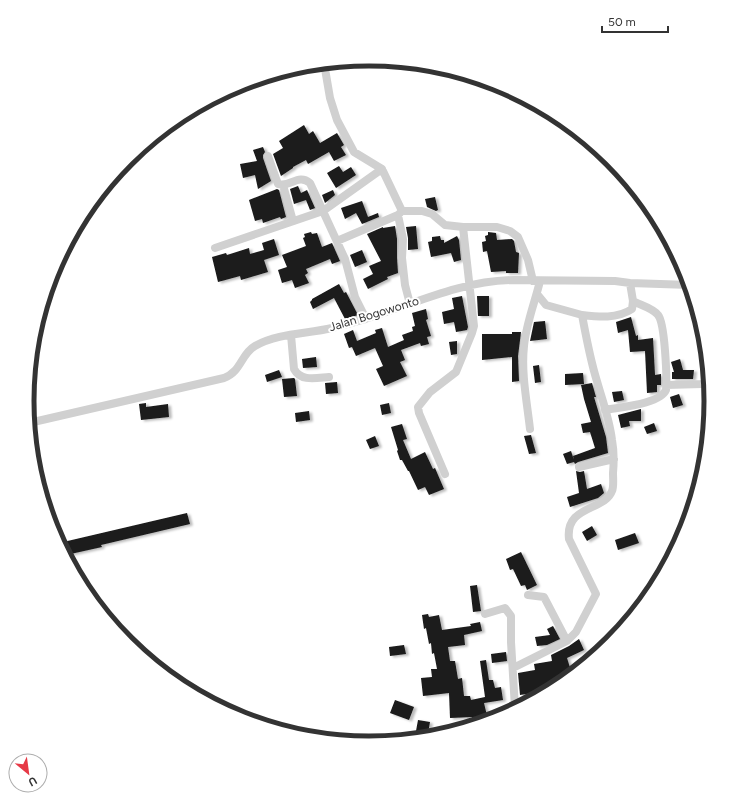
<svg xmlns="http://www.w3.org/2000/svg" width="738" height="801" viewBox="0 0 738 801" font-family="Figtree,sans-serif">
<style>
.building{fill:#1a1a1a;filter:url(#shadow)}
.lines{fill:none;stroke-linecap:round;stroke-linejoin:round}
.minor{stroke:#d0d0d0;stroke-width:8}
.labels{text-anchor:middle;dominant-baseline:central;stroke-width:4;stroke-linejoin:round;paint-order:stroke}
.street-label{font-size:12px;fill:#333;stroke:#fff}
.rim{fill:none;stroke:#333;stroke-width:5}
</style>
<defs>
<filter id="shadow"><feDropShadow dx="3" dy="1.5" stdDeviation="1" flood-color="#0004"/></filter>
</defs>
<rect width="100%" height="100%" fill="#fff"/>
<path class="building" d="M 304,125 L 309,134 L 313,131 L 320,143 L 337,133 L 344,145 L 341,147 L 346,155 L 334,161 L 329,152 L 308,164 L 306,160 L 293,167 L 293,168 L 281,176 L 273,154 L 283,148 L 279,141 Z
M 263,147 L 265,152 L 263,155 L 263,158 L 271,181 L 258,189 L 255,175 L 243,178 L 240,164 L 257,161 L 253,150 Z
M 339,166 L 343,172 L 351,167 L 356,175 L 336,188 L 327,173 Z
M 298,186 L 301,193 L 307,190 L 315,208 L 310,210 L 306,200 L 294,204 L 290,189 Z
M 277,189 L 279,190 L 286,217 L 281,219 L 280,217 L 263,223 L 262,219 L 255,221 L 249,200 Z
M 333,190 L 335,195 L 325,203 L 322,195 Z
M 435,197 L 438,210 L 436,211 L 427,207 L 425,199 Z
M 362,201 L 368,217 L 378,213 L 379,217 L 362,224 L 356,213 L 345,219 L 341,208 Z
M 395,226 L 397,239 L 397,258 L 398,273 L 387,277 L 388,279 L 368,289 L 363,279 L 373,274 L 369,266 L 381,261 L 367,234 L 383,227 L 383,228 Z
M 416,226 L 418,249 L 408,250 L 408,238 L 406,227 Z
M 311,232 L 312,234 L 317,233 L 322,247 L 332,243 L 340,261 L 332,264 L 330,259 L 306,269 L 308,273 L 305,275 L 309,283 L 295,288 L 292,280 L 282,283 L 278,270 L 287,267 L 282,255 L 306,246 L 303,238 L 305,237 L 304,234 Z
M 488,232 L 496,233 L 497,240 L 512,239 L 514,241 L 516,252 L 519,253 L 518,273 L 506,273 L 506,271 L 491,272 L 487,251 L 483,252 L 482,242 L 486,241 L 485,236 L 488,235 Z
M 440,236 L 441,240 L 444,240 L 444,243 L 457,236 L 459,240 L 461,260 L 454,262 L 451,253 L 431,257 L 428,242 L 432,241 L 432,237 Z
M 274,239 L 279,255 L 264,260 L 268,272 L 241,280 L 240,276 L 218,282 L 212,257 L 226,253 L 227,255 L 249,248 L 250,254 L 264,250 L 262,243 Z
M 362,250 L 367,262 L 355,267 L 350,255 Z
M 339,284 L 344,293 L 346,292 L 358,315 L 345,319 L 334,298 L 313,309 L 310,302 L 312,300 L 312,299 Z
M 462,296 L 468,327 L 467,330 L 456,332 L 454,322 L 444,324 L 442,312 L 454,309 L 452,298 Z
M 477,296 L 489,296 L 489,316 L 478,316 Z
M 426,309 L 428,319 L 426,320 L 431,336 L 427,337 L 429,344 L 421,346 L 420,343 L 401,350 L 405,360 L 400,362 L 407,376 L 384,386 L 376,369 L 383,366 L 375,348 L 356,356 L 352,347 L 349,348 L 344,334 L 353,330 L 357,341 L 376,333 L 375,330 L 382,328 L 388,347 L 404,340 L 402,335 L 413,331 L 412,327 L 415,326 L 412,313 Z
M 631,317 L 636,336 L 638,335 L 638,340 L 653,338 L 655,375 L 661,374 L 661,385 L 657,385 L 657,392 L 647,393 L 645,351 L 630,352 L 628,330 L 618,333 L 616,322 Z
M 545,321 L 547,339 L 530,341 L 534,322 Z
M 512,332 L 521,332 L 518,356 L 519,381 L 512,382 L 512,357 L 482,360 L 482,334 L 512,334 Z
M 457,341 L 457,354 L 451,355 L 449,342 Z
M 316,357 L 317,367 L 303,368 L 302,359 Z
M 680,359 L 683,370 L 694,370 L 693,379 L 672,379 L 672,372 L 674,372 L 671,362 Z
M 539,365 L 541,382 L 535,383 L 533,366 Z
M 279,370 L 282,377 L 267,382 L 265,375 Z
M 583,373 L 584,384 L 565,385 L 565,374 Z
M 294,378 L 295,379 L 297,396 L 284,397 L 282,379 Z
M 337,382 L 338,393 L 326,394 L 325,383 Z
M 592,383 L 596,397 L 594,397 L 606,437 L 608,453 L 578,462 L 575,464 L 574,462 L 567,464 L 563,454 L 571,451 L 574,460 L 573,456 L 595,448 L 590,432 L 583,433 L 581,424 L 591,422 L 584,399 L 581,385 Z
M 622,391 L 624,400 L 614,402 L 612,392 Z
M 679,394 L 683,405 L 673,408 L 670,397 Z
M 146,403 L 146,407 L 168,404 L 169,417 L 141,420 L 139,404 Z
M 389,403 L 391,413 L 382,415 L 380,405 Z
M 641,409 L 641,421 L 629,421 L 630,426 L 621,428 L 618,415 Z
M 309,411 L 310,420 L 296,422 L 295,413 Z
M 654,423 L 657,431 L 647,434 L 644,427 Z
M 402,424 L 407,439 L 403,440 L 411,459 L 425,452 L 433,469 L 435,468 L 444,489 L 429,495 L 425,487 L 418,490 L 409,471 L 408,471 L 402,460 L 400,460 L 397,451 L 398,450 L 391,427 Z
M 531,435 L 536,453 L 529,454 L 524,436 Z
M 375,436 L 379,446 L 370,449 L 366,440 Z
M 576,471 L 580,472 L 584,471 L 587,489 L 601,484 L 604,493 L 598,498 L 570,507 L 567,497 L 579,493 Z
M 187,513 L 190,524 L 101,545 L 102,547 L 66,555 L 59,543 Z
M 592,526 L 597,535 L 587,541 L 582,532 Z
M 635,533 L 639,543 L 618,550 L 615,540 Z
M 521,552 L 537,585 L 527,590 L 525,585 L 521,586 L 513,569 L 510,570 L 506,559 Z
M 477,585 L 481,611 L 473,612 L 470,586 Z
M 428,614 L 429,617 L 439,615 L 442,630 L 471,626 L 470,624 L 480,622 L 482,631 L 464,635 L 465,645 L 448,647 L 450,661 L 455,661 L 458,679 L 462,678 L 464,696 L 470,696 L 471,700 L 485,697 L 480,661 L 486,660 L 489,680 L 493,680 L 495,688 L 501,687 L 503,700 L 484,703 L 488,720 L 475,724 L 475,721 L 473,722 L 472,717 L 450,718 L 449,693 L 423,696 L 421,678 L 432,677 L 431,669 L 437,669 L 434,653 L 432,654 L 431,643 L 429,644 L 426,628 L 424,629 L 422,615 Z
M 553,626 L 560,639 L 547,645 L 537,646 L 535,637 L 550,635 L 547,629 Z
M 579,639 L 584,650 L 567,658 L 572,674 L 570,676 L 555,680 L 556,686 L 538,688 L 539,692 L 520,695 L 518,673 L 535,670 L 534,664 L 552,661 L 551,655 L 569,646 Z
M 404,645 L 406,654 L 390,656 L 389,647 Z
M 506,652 L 507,661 L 492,663 L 491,654 Z
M 395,700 L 414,707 L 409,720 L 390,713 Z
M 418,720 L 430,722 L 428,733 L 416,731 Z"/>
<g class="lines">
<path class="minor" d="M 324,63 L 330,98 L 337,120 L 354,152 L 382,169 L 402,211 L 422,211 L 432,214 L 445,225 L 463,227 L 497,227 L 510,231 L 518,237 L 528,260 L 533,281
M 268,156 L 278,184 C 290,188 298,173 310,183 L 345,259 L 355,297 L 366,319
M 283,185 L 293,221
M 398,215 L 403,239 L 402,258 L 405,285 L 410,304
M 337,241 L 398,215 L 400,213
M 215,248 L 323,211 L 382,169
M 537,294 L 546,305 L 582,315
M 291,335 L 294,369 C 301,382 316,378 329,377
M 666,385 L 702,384 L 708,381 L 708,375
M 605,410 C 620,407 660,404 666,390 C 667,377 665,323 658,315 C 653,308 640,305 633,301
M 29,423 L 224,378 C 241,372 241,354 255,346 C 278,333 307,334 332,328 C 394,315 449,281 514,280 L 615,281 L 630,283 L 690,285
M 530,429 C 527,402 521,373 524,346 C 526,324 535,302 540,281
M 579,467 L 614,459
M 445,474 L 419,413 L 418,407 L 430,392 L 456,372 L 472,333 L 474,326 L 463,227
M 528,595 L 544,597 L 567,641
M 485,614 L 505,608 L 511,616 L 511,642 L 515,708
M 513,668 L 567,641 L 576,632 L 596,594 L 569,539 C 565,505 605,511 612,491 C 614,486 613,479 613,473 C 614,462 614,451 612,440 C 609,414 598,389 592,363 C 588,347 585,331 582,315 C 599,317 617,319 632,309 L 633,301 L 630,283"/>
</g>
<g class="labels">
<g class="street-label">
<text transform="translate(374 314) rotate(-17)">Jalan Bogowonto</text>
</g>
</g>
<path d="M0 0H738V801H0ZM34 401a335 335 0 1 1 670 0a335 335 0 1 1-670 0Z" fill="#fff" fill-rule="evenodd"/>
<path class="rim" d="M34 401a335 335 0 1 1 670 0a335 335 0 1 1-670 0Z"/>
<g transform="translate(28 773) rotate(151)"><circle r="19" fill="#ffffff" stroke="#adadad"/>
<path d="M0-3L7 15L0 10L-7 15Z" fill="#e63946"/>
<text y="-6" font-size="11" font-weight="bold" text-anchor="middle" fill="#333333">U</text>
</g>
<path d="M602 26v6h66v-6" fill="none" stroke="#333333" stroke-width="2"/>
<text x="608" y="26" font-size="12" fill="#333333" stroke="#ffffff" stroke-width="3" paint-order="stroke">50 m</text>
</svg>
